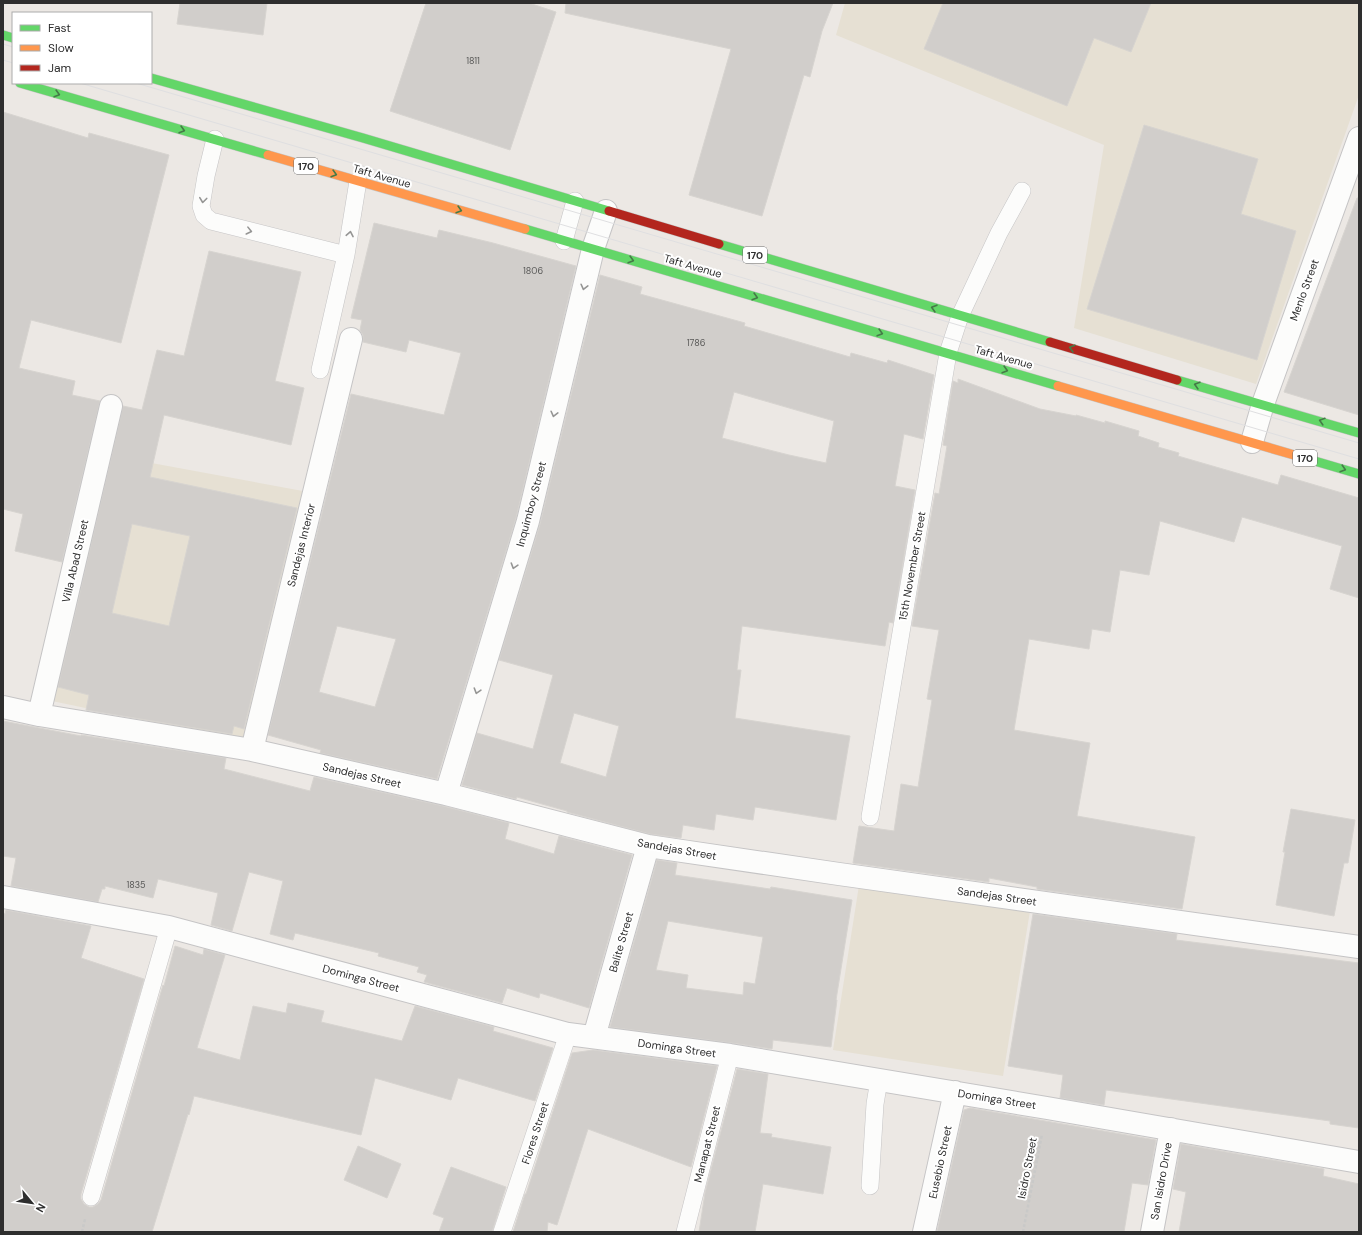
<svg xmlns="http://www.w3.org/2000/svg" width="1362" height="1235" viewBox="0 0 1362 1235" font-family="'DM Sans',sans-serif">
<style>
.education{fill:#e6e0d3}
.building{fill:#d1cecb;stroke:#d7d4d0;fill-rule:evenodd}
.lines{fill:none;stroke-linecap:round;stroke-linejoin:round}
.lane-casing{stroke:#c5c4c5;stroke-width:18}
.street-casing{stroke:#c5c4c5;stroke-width:24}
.fast-casing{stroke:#c6c5c4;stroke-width:10}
.slow-casing{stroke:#c6c5c4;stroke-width:10}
.jam-casing{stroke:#c6c5c4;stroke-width:10}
.path{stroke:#c9c9c8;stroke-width:2.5;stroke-dasharray:3 2;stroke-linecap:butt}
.lane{stroke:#fcfcfb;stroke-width:17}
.street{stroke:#fcfcfb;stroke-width:22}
.fast{stroke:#63d668;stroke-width:9}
.slow{stroke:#ff974d;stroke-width:9}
.jam{stroke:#b3261e;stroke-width:9}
.tram{stroke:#dfdfe1;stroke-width:1}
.oneway{stroke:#467a48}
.oneway2{stroke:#959594}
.labels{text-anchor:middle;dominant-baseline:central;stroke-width:4;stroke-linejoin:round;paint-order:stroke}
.number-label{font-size:9px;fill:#585857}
.shield{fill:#fff;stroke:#6d6d6d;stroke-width:1}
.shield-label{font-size:10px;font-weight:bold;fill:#2e2e2e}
.street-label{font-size:11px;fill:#2e2e2e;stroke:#fff}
</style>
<rect width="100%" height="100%" fill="#ece8e4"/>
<path class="education" d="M 845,3 L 1359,3 L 1359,95 L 1256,384 L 1074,328 L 1104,145 L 836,35 Z
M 119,457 L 319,494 L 257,744 L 52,701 Z
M 860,879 L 1031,905 L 1003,1076 L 833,1050 Z"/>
<path class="building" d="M 180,3 L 267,3 L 263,35 L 177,24 Z
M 426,3 L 529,3 L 556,12 L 510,150 L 390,111 Z
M 566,3 L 833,3 L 822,31 L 810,77 L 804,75 L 762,216 L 689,195 L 731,49 L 565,13 Z
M 943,3 L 1151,3 L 1131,52 L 1094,38 L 1067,106 L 924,49 Z
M 3,112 L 88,138 L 89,133 L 169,155 L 121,343 L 31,320 L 19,368 L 75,381 L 72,395 L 100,401 L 62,562 L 15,551 L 23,514 L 3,509 Z
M 1144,125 L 1258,159 L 1241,214 L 1296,231 L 1257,360 L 1087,309 Z
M 1357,198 L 1359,198 L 1359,415 L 1284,392 Z
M 374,223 L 437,238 L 439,230 L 493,243 L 576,266 L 516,518 L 437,779 L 320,753 L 321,750 L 268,735 L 351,394 L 444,415 L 461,353 L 409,340 L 406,352 L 363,342 L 363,335 L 360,330 L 362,320 L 351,318 ZM 337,626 L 396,639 L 375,707 L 319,692 Z
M 209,251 L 301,272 L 275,381 L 304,388 L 291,445 L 164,415 L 150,477 L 297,508 L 244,729 L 234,726 L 232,734 L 86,710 L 89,695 L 58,687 L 123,406 L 142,410 L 157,350 L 184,356 ZM 132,524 L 190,536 L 169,626 L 112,613 Z
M 600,275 L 642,287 L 640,294 L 745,323 L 744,326 L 850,357 L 851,353 L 887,363 L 888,360 L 934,375 L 923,439 L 904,434 L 895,486 L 915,490 L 893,623 L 889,622 L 885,646 L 742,626 L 737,670 L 741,670 L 735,718 L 850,736 L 836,820 L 755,807 L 753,820 L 716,814 L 714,830 L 683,825 L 681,838 L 650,834 L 567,812 L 567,811 L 517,797 L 516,799 L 462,785 L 477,733 L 533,749 L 553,675 L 499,660 L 540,524 ZM 734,392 L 834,421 L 826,463 L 789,455 L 722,438 ZM 574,713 L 619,726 L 606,777 L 560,763 Z
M 958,379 L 1040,409 L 1076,416 L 1076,415 L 1105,423 L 1105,421 L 1139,431 L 1138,436 L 1159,443 L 1158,447 L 1179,453 L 1178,456 L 1278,485 L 1281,475 L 1359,498 L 1359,598 L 1330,589 L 1342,546 L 1242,517 L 1234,542 L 1160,521 L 1149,575 L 1120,570 L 1110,632 L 1092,629 L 1089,649 L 1029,639 L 1014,730 L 1090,743 L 1077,816 L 1195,837 L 1182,909 L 1037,889 L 1037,887 L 989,878 L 989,882 L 853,863 L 859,826 L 894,831 L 901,784 L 918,787 L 932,700 L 927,699 L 939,630 L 912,626 L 935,493 L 939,494 L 947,446 L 943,445 L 953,381 L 958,383 Z
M 3,721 L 81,736 L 81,735 L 226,758 L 224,769 L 310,791 L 314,777 L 443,806 L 509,823 L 505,839 L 554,854 L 559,836 L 632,855 L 589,1008 L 540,993 L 539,998 L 507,988 L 502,1003 L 424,982 L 427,975 L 417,972 L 419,967 L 378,956 L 379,953 L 295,933 L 293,940 L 270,934 L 283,881 L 249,872 L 232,931 L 211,925 L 218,893 L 158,879 L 153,898 L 105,886 L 105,889 L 102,889 L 98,902 L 11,886 L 16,858 L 3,856 Z
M 1291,809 L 1355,820 L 1348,863 L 1344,863 L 1334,916 L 1276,905 L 1285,852 L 1283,852 Z
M 657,860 L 677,863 L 675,875 L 770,889 L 771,887 L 852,900 L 836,1000 L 837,1000 L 831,1047 L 773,1040 L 772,1049 L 732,1043 L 610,1027 ZM 668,921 L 763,937 L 755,984 L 744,982 L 743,995 L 686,988 L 688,975 L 656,970 Z
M 6,910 L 91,926 L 81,958 L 144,979 L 81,1194 L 81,1199 L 84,1204 L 89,1207 L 93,1207 L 98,1204 L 101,1200 L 163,985 L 164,986 L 175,946 L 203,955 L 204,949 L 225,955 L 197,1048 L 240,1060 L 253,1006 L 286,1013 L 288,1003 L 324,1011 L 321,1022 L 402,1041 L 415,1006 L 494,1027 L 493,1031 L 553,1048 L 535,1101 L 458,1078 L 451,1100 L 375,1078 L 361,1135 L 194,1096 L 189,1115 L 188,1114 L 152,1232 L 3,1232 L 3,913 L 5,914 Z
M 1033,914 L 1177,934 L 1176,940 L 1359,963 L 1359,1128 L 1330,1124 L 1330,1121 L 1106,1090 L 1104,1105 L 1060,1098 L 1063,1075 L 1008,1066 Z
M 593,1050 L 717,1066 L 691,1167 L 588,1129 L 557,1225 L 548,1222 L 547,1232 L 513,1232 L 525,1194 L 526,1194 L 572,1053 Z
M 737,1069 L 768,1074 L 760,1133 L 772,1134 L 771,1137 L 831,1147 L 823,1194 L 763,1184 L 755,1232 L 699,1232 L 705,1193 Z
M 970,1108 L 1156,1140 L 1148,1185 L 1132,1183 L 1124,1232 L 937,1232 L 964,1110 Z
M 1181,1144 L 1324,1169 L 1323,1176 L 1359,1184 L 1359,1232 L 1179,1232 L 1186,1192 L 1173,1189 Z
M 358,1146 L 401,1164 L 387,1198 L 344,1180 Z
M 451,1167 L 506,1187 L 492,1232 L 439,1232 L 444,1218 L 433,1214 Z"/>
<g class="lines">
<g class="lane-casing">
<path id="lane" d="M 215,139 L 206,176 L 201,206 L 204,215 L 211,221 L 346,255
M 564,241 L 575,201
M 320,370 L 346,255 L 358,181
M 870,817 L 948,353 L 960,316 L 999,233 L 1022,191
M 870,1186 L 875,1104 L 879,1080
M 91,1197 L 169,927
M 502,1232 L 568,1034
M 685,1232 L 730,1055"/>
</g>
<g class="street-casing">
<path id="street" d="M 1252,442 L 1263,404 L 1359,138
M 3,707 L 39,715 L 252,750 L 446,794 L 648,846 L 839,874 L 1359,947
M 39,715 L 111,406
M 252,750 L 351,339
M 446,794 L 528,521 L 593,249 L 606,211
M 3,897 L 169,927 L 568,1034 L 730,1055 L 1047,1108 L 1359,1162
M 594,1037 L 648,846
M 924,1232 L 955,1092
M 1152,1232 L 1171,1129"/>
</g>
<g class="fast-casing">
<path id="fast" d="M 3,35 L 13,38
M 151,78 L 363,138 L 609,211
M 20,83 L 268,155
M 525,229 L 1058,386
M 719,244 L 1050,342
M 1177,380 L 1359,433
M 1301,457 L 1359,474"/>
</g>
<g class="slow-casing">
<path id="slow" d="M 268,155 L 525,229
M 1058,386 L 1301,457"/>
</g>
<g class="jam-casing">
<path id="jam" d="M 609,211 L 719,244
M 1050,342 L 1177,380"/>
</g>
<path class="path" d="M 82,1232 L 85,1219
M 1023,1232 L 1042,1134"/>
<use href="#lane" class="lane"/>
<use href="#street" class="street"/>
<use href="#fast" class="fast"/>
<use href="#slow" class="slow"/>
<use href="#jam" class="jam"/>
<path class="tram" d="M 3,44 L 13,47
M 3,60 L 13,63
M 80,83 L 1359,459
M 136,83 L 1359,443"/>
</g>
<defs><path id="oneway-chevron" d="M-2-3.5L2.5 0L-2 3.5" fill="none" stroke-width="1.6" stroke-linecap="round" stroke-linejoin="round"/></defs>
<g class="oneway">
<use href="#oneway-chevron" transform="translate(57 94) rotate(16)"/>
<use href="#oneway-chevron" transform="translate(182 130) rotate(16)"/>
<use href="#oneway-chevron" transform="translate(334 174) rotate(16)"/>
<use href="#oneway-chevron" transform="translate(459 210) rotate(16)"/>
<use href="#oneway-chevron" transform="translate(631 260) rotate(16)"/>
<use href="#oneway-chevron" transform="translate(755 297) rotate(16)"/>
<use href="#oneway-chevron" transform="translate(934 308) rotate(-164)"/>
<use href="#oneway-chevron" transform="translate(880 333) rotate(16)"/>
<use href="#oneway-chevron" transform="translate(1072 348) rotate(-164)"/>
<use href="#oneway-chevron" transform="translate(1005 370) rotate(16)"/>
<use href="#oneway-chevron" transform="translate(1197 385) rotate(-164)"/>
<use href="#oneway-chevron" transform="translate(1322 421) rotate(-163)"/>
<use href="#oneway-chevron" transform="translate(1343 469) rotate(17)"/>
</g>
<g class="oneway2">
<use href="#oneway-chevron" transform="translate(203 200) rotate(97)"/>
<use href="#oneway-chevron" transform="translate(249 231) rotate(14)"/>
<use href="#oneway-chevron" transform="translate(350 234) rotate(-79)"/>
<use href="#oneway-chevron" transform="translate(584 287) rotate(104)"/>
<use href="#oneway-chevron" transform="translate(554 414) rotate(104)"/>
<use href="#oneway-chevron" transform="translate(514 566) rotate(107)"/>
<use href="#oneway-chevron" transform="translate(477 691) rotate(107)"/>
</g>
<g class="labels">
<g class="number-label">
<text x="473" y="61">1811</text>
<text x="533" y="271">1806</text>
<text x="696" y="343">1786</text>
<text x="136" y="885">1835</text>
</g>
<g class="shield">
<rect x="294" y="158" width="24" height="16" rx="3"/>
<rect x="743" y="247" width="24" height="16" rx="3"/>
<rect x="1293" y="450" width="24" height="16" rx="3"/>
</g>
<g class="shield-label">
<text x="306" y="166">170</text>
<text x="755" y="255">170</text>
<text x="1305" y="458">170</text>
</g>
<g class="street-label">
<text transform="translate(382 176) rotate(16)">Taft Avenue</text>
<text transform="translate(693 266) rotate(16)">Taft Avenue</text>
<text transform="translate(1304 290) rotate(-70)">Menlo Street</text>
<text transform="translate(1004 357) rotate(16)">Taft Avenue</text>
<text transform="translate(531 504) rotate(-75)">Inquimboy Street</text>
<text transform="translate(301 545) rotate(-76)">Sandejas Interior</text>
<text transform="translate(75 561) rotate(-77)">Villa Abad Street</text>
<text transform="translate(912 566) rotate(-80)">15th November Street</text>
<text transform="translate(362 775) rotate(13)">Sandejas Street</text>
<text transform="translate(677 849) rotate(10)">Sandejas Street</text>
<text transform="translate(997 896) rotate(8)">Sandejas Street</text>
<text transform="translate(621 942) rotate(-74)">Balite Street</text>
<text transform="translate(361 978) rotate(15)">Dominga Street</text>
<text transform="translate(677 1048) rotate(8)">Dominga Street</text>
<text transform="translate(997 1099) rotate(9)">Dominga Street</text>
<text transform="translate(535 1133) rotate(-72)">Flores Street</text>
<text transform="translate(707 1144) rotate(-76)">Manapat Street</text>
<text transform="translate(940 1162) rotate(-78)">Eusebio Street</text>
<text transform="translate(1027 1168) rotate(-79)">Isidro Street</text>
<text transform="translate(1161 1181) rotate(-80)">San Isidro Drive</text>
</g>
</g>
<rect width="1362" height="1235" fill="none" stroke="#2e2e2e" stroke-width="8"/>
<rect x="12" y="12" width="140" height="72" fill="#ffffff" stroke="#ababab"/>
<rect x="20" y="25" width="20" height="6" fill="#63d668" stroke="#ababab"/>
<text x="48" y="32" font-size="12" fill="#2e2e2e">Fast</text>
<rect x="20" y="45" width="20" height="6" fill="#ff974d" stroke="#ababab"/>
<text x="48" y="52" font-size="12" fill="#2e2e2e">Slow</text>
<rect x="20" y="65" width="20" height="6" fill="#b3261e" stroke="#ababab"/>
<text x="48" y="72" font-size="12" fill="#2e2e2e">Jam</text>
<g transform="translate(32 1203) rotate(119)" stroke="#ffffff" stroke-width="3" paint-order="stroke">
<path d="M0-3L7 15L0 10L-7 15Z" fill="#2e2e2e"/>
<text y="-6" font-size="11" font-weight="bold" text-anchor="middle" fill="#2e2e2e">N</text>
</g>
</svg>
